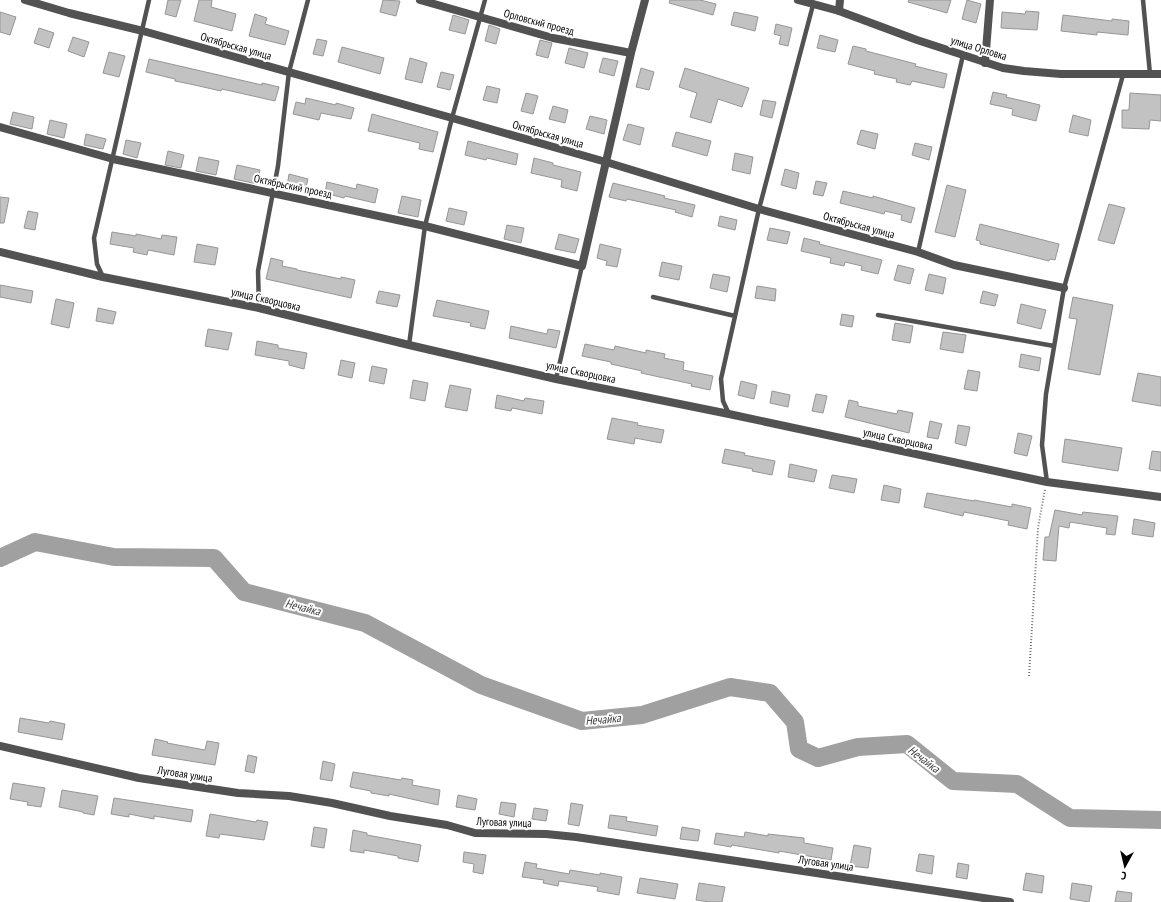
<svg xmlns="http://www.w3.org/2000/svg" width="1161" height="902" viewBox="0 0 1161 902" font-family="'PT Sans Narrow',sans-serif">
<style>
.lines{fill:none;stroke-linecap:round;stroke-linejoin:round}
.river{stroke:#a0a0a0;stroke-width:18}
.building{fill:#c2c2c2;stroke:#969696}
.path{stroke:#747474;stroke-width:2;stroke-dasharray:1 2;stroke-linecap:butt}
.service{stroke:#525252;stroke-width:4.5}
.minor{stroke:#525252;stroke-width:8}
.tertiary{stroke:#525252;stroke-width:8}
.labels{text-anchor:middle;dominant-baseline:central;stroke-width:4;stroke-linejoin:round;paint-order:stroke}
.street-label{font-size:11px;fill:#000;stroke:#fff}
.water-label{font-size:12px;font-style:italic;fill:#414141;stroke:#fff}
</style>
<rect width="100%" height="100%" fill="#fff"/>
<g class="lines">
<path class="river" d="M 0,558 L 35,542 L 114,557 L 214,558 L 244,592 L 365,623 L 481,685 L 582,721 L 642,715 L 730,687 L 770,693 L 795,722 L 799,749 L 818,758 L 858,747 L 907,744 L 953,781 L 1017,784 L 1070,818 L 1161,820"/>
</g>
<path class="building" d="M 168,0 L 181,0 L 176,17 L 165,14 Z
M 199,0 L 212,0 L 211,7 L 236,14 L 232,31 L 194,21 Z
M 383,0 L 400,1 L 396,16 L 380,12 Z
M 670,0 L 700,0 L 716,4 L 713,15 L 669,3 Z
M 909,0 L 951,0 L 947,13 L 908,2 Z
M 967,0 L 981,4 L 976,23 L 962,19 Z
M 1026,11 L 1039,12 L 1037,30 L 1001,28 L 1002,12 L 1025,14 Z
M 0,12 L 16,17 L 10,35 L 0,32 Z
M 734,12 L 758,17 L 755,31 L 731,25 Z
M 255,14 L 267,18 L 265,24 L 289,31 L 285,45 L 249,36 Z
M 453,15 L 469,20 L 465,34 L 449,30 Z
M 1063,15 L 1112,21 L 1112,19 L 1129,21 L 1128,35 L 1097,32 L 1097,35 L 1061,31 Z
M 776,24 L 792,28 L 788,46 L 779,44 L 781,36 L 774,34 Z
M 489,25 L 500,29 L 496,44 L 485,41 Z
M 39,28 L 54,33 L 49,48 L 34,43 Z
M 820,35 L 838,40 L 835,52 L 817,48 Z
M 73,37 L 89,42 L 84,57 L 68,51 Z
M 317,39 L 327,41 L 323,56 L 313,54 Z
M 540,40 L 552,43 L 548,58 L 536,55 Z
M 853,46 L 866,49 L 866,51 L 916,64 L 915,66 L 947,74 L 944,88 L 912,81 L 910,85 L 896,82 L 897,79 L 874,74 L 875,71 L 848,64 Z
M 342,47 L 384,58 L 380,74 L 338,62 Z
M 569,48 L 588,53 L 584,68 L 565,63 Z
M 109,52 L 125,56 L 119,77 L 103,73 Z
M 410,58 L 427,63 L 422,83 L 405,79 Z
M 603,58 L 618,61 L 614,76 L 599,72 Z
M 149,59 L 262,85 L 262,83 L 279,87 L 275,101 L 222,89 L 221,91 L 190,84 L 175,81 L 175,79 L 146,72 Z
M 641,68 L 654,72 L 649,90 L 636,87 Z
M 685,68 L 749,88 L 742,107 L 718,99 L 711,123 L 690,117 L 697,93 L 679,87 Z
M 441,72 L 454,75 L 450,90 L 437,87 Z
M 487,86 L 500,89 L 497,103 L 483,100 Z
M 993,92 L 1007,95 L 1006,97 L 1040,105 L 1036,121 L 1012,115 L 1013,109 L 990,104 Z
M 526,93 L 538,96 L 533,114 L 521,111 Z
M 1130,93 L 1161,95 L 1161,121 L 1150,120 L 1149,129 L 1122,128 L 1122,110 L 1129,110 Z
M 306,98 L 336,105 L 336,103 L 354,108 L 351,119 L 321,113 L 319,120 L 293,114 L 296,102 L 305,104 Z
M 763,100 L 776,102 L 772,118 L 760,115 Z
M 553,106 L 568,110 L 565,123 L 549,119 Z
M 13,112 L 34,117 L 32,129 L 10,124 Z
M 372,114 L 438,132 L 433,152 L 419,149 L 420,143 L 368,131 Z
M 1073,115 L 1091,120 L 1088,136 L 1069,132 Z
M 590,116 L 607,120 L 604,134 L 586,129 Z
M 50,120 L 67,124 L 64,138 L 47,134 Z
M 628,124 L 644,128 L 640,145 L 623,140 Z
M 861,130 L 878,134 L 875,149 L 857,144 Z
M 676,132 L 711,141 L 707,156 L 672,146 Z
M 86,134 L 106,139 L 103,149 L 84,145 Z
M 126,140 L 141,143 L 137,158 L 123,154 Z
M 468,141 L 518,154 L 516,165 L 487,158 L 486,160 L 465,155 Z
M 915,143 L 932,147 L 929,160 L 912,155 Z
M 168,151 L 184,155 L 181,168 L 165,165 Z
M 735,153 L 753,157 L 750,174 L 732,170 Z
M 199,157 L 219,161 L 216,175 L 196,171 Z
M 534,158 L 553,163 L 553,165 L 581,172 L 577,191 L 561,187 L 562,180 L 531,173 Z
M 237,165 L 260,170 L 257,184 L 234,179 Z
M 785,169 L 799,173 L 796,189 L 781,185 Z
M 289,174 L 308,179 L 305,191 L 287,187 Z
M 816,181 L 827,183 L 823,196 L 813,194 Z
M 327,182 L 356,189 L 357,184 L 378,189 L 375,203 L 345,196 L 344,198 L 325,193 Z
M 613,183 L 665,196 L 664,198 L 695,205 L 692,217 L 675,212 L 676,210 L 627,199 L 626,201 L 609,197 Z
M 947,185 L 966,190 L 955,237 L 935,232 Z
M 843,191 L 873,198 L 873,196 L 915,208 L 911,223 L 901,220 L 902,215 L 885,211 L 884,214 L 840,203 Z
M 402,196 L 421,200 L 418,217 L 398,213 Z
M 0,197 L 9,198 L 4,223 L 0,223 Z
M 1109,204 L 1125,208 L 1114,244 L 1098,240 Z
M 449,208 L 467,212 L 464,225 L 446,221 Z
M 28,211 L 38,213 L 35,230 L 24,228 Z
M 720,216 L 737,220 L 735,230 L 718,226 Z
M 980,224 L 1059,244 L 1055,260 L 1050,259 L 1049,261 L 980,244 L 980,241 L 976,240 Z
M 507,225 L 524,228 L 521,243 L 504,239 Z
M 770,228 L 790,232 L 787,244 L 767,240 Z
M 112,232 L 136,236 L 136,234 L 161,239 L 162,235 L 177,237 L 174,255 L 148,250 L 147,255 L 133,252 L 134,248 L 110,244 Z
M 559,234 L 579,239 L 575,253 L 555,249 Z
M 804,238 L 820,242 L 819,244 L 882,260 L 878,274 L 861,270 L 862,266 L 845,262 L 844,266 L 830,263 L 831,258 L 801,251 Z
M 197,244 L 218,248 L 215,265 L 194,262 Z
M 600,244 L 621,249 L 617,267 L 606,265 L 607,261 L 597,258 Z
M 271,258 L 283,261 L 282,266 L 297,269 L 297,270 L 341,279 L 341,277 L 355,280 L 351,298 L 266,279 Z
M 662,262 L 682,266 L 679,280 L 659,276 Z
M 898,265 L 914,269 L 910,284 L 894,280 Z
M 713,274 L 730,277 L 727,292 L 710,288 Z
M 929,274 L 946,278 L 943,294 L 925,290 Z
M 0,285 L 33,291 L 31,303 L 0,297 Z
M 757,286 L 776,289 L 775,301 L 755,298 Z
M 379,291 L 400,295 L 397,307 L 376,303 Z
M 983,291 L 998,295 L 995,306 L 980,303 Z
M 1073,297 L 1113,305 L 1100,375 L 1068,369 L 1077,319 L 1069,318 Z
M 56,299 L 74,303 L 69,328 L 51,324 Z
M 437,300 L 489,311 L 485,329 L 470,326 L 471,323 L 433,316 Z
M 1021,304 L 1046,310 L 1041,329 L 1017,323 Z
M 98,308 L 116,312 L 113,324 L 96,321 Z
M 842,314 L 854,316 L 852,327 L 840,325 Z
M 895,323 L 913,326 L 910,343 L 892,340 Z
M 511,326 L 547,334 L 548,329 L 560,331 L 556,348 L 509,338 Z
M 208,329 L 232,333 L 228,350 L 205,346 Z
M 943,332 L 966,335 L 963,353 L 940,349 Z
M 257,341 L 278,345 L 278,348 L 307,353 L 304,369 L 289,365 L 289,361 L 255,355 Z
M 585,344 L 614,350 L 615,346 L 646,353 L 646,350 L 665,354 L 664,358 L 684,362 L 683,370 L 713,376 L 710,390 L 691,386 L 692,384 L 641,373 L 642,371 L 611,364 L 611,362 L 582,356 Z
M 1021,354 L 1041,358 L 1039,371 L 1019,367 Z
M 341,360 L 355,363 L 352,378 L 338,375 Z
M 372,366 L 387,369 L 384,384 L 369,381 Z
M 968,370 L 980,372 L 977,391 L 964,389 Z
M 1138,373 L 1161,377 L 1161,406 L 1132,401 Z
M 413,380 L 428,383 L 425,401 L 410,398 Z
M 741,381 L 757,385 L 754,399 L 738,395 Z
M 450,385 L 471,389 L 467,411 L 445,407 Z
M 772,391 L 790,395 L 788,407 L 770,403 Z
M 816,394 L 827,396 L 823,413 L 812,411 Z
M 497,395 L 524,401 L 525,398 L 544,401 L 542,414 L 512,408 L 511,411 L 495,408 Z
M 849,400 L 858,402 L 858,406 L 897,414 L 898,410 L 913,413 L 909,433 L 845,417 Z
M 612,418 L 638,423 L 637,425 L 664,430 L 661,443 L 635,438 L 634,444 L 607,439 Z
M 930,421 L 942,424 L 938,439 L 927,437 Z
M 958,425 L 970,427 L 966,446 L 955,443 Z
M 1018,433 L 1032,436 L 1027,456 L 1014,453 Z
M 1065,439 L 1122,448 L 1118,471 L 1062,462 Z
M 725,449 L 745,453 L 744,455 L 775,461 L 772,475 L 752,471 L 753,469 L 722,463 Z
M 1152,451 L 1161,452 L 1161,471 L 1149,469 Z
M 790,464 L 817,470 L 814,482 L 788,477 Z
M 832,475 L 857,479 L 854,493 L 829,488 Z
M 884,485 L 901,489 L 899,503 L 881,500 Z
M 927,493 L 974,501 L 974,500 L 1012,507 L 1012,504 L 1031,508 L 1027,529 L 1008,525 L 1009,521 L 964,512 L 963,516 L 924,507 Z
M 1055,510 L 1082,515 L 1083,512 L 1118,516 L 1115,535 L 1106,534 L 1107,528 L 1070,522 L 1069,528 L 1059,526 L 1056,561 L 1043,560 L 1045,537 L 1049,537 Z
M 1134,519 L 1155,523 L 1153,537 L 1132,534 Z
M 20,718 L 49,723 L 50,721 L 65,724 L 62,740 L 18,732 Z
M 155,739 L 168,742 L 167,743 L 205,750 L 207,741 L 219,743 L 215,765 L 152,755 Z
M 248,755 L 257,757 L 254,773 L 245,771 Z
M 323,761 L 335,764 L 332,781 L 320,779 Z
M 353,772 L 401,780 L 402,778 L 413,780 L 412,785 L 440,790 L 438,805 L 389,794 L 389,796 L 371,793 L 371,791 L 350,787 Z
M 13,783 L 45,788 L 41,807 L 27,805 L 28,802 L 10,799 Z
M 62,790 L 98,796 L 94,815 L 83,813 L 83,812 L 59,807 Z
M 458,795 L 477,799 L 475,810 L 456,807 Z
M 114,798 L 193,810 L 191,822 L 154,816 L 154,819 L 129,814 L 129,817 L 111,814 Z
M 501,802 L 516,804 L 514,817 L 499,814 Z
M 571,803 L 583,805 L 579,826 L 568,824 Z
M 534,808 L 548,810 L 546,821 L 532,819 Z
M 210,814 L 256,822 L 257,820 L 268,822 L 264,840 L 220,834 L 219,838 L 206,836 Z
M 610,815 L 627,817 L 626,821 L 658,826 L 656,836 L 608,828 Z
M 314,827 L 327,829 L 324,848 L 311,846 Z
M 682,827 L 700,830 L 698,841 L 680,839 Z
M 353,830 L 367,833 L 367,835 L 421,845 L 418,862 L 398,858 L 398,856 L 364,850 L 364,853 L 350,851 Z
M 745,832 L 768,836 L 768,834 L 804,838 L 804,843 L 833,848 L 831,860 L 779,851 L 779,853 L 732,845 L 731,847 L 714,844 L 716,833 L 744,837 Z
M 854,845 L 871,848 L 868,868 L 850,866 Z
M 464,852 L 486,855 L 483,874 L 473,872 L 474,864 L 463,862 Z
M 919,854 L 934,856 L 932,874 L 916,871 Z
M 525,862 L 537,864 L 536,868 L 569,874 L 570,870 L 600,875 L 600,873 L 622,877 L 619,895 L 597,891 L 598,887 L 559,881 L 558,886 L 543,883 L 544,880 L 522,877 Z
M 958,863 L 969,865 L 967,879 L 956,877 Z
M 1026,873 L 1044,876 L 1042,893 L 1023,890 Z
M 640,878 L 678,884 L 675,899 L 637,893 Z
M 699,883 L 725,887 L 722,902 L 710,902 L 696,900 Z
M 1072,883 L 1092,886 L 1089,902 L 1070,899 Z
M 1117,891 L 1132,893 L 1131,902 L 1115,902 Z"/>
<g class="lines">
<path class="path" d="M 1029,676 L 1038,528 L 1045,489"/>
<path class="service" d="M 1143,0 L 1150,74
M 918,252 L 963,55
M 103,277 L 97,264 L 94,238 L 149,0
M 653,297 L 735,316
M 259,308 L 258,271 L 278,166 L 289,72 L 308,0
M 878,315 L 1054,346
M 409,345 L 425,226 L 452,118 L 485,0
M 556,379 L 582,266
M 729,414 L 723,401 L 721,379 L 759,209 L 813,5
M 1047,482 L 1042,445 L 1046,394 L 1064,288 L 1123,75"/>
<path class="minor" d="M 25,0 L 69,13 L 143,31 L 452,118 L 606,162 L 759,209 L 918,252 L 954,265 L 1064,288
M 420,0 L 553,38 L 631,53
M 839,11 L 840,0
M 985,63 L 990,0
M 0,127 L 113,159 L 425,226 L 582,266 L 631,53 L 645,0
M 0,252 L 103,277 L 259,308 L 409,345 L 556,379 L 729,414 L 1047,482 L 1161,497
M 0,746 L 139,778 L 238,793 L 289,796 L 332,803 L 390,816 L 447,825 L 475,833 L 546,834 L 576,837 L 1010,902"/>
<path class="tertiary" d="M 798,0 L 839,11 L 917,40 L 1003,68 L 1024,71 L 1061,74 L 1161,74"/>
</g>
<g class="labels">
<g class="street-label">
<text transform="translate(539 22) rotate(15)">Орловский проезд</text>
<text transform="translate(236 46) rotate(16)">Октябрьская улица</text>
<text transform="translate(979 48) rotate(17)">улица Орловка</text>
<text transform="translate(548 134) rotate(16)">Октябрьская улица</text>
<text transform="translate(293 186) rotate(12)">Октябрьский проезд</text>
<text transform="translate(859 225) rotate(15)">Октябрьская улица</text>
<text transform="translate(266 299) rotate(13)">улица Скворцовка</text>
<text transform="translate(581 372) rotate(12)">улица Скворцовка</text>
<text transform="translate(898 439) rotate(12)">улица Скворцовка</text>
<text transform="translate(185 774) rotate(9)">Луговая улица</text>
<text transform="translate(504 822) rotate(2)">Луговая улица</text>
<text transform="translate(826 863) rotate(8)">Луговая улица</text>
</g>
<g class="water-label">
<text transform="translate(303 607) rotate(14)">Нечайка</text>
<text transform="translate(603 719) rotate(-5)">Нечайка</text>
<text transform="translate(924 759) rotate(37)">Нечайка</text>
</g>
</g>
<g transform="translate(1125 866) rotate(188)" stroke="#ffffff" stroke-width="3" paint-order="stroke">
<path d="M0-3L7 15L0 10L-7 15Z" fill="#000000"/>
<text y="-6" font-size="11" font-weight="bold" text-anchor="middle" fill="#000000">С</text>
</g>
</svg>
